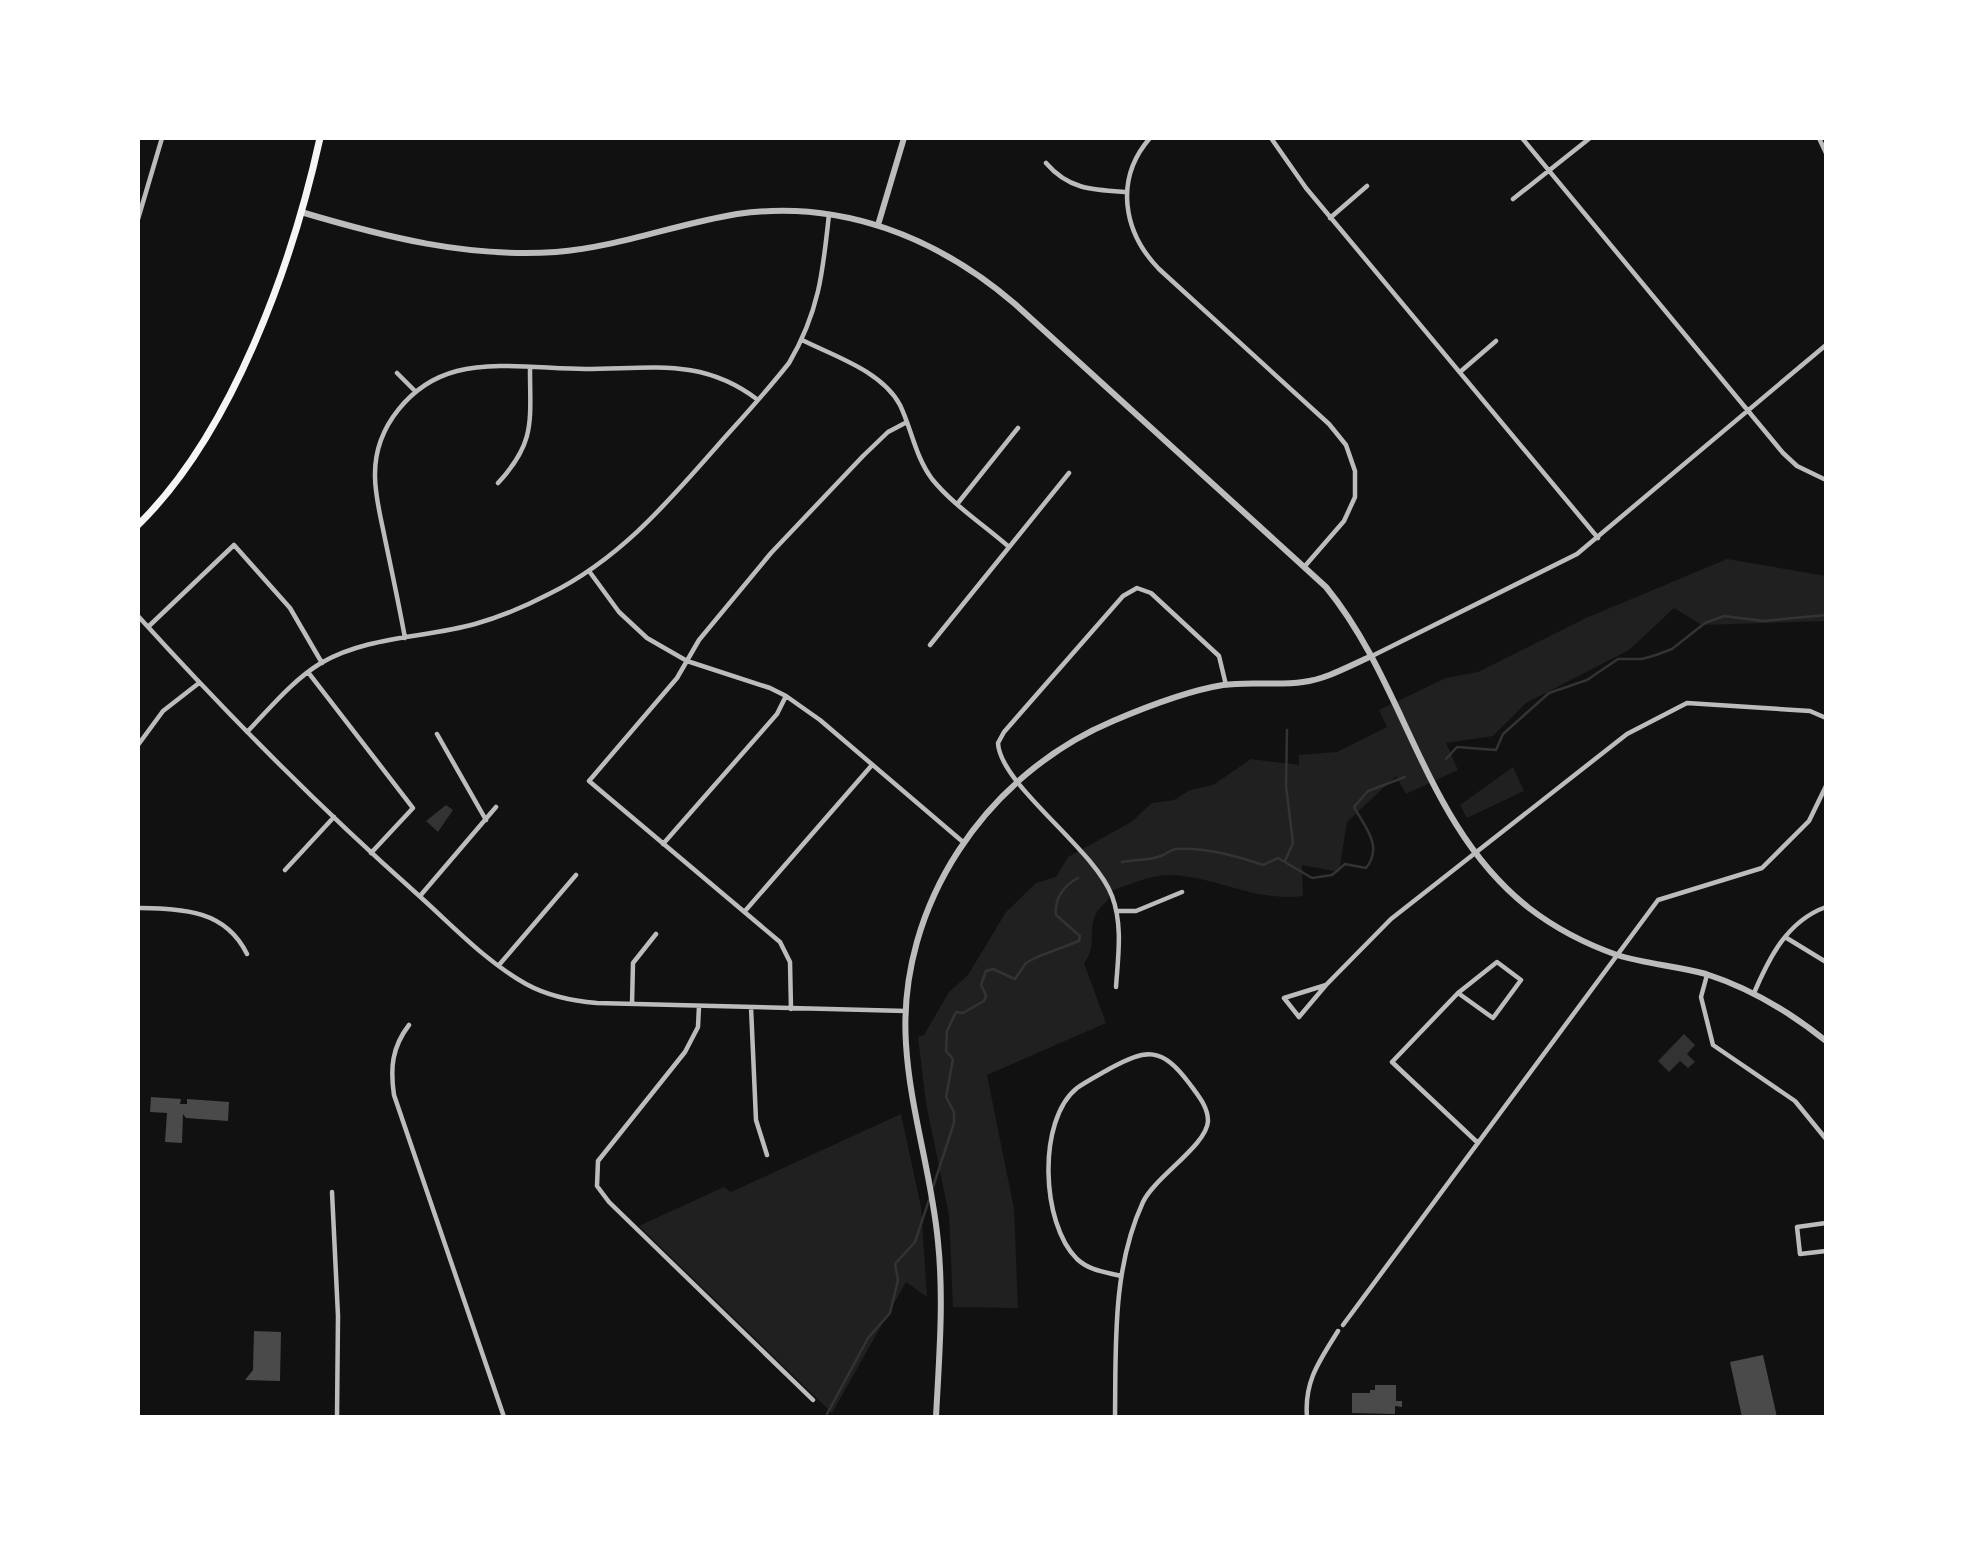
<svg xmlns="http://www.w3.org/2000/svg" width="1964" height="1555" viewBox="0 0 1964 1555" font-family="'Roboto Serif',serif">
<style>
.green{fill:#202020}
.water{fill:#333}
.lines{fill:none;stroke-linecap:round;stroke-linejoin:round}
.stream{stroke:#333;stroke-width:2.5}
.building{fill:#4a4a4a}
.minor{stroke:#bcbcbc;stroke-width:4.5}
.tertiary{stroke:#bcbcbc;stroke-width:6}
.secondary{stroke:#f5f5f5;stroke-width:7}
</style>
<rect width="100%" height="100%" fill="#111"/>
<path class="green" d="M 1727,559 L 1826,576 L 1826,621 L 1702,625 L 1674,608 L 1629,650 L 1526,703 L 1493,736 L 1446,743 L 1458,770 L 1406,794 L 1396,776 L 1347,822 L 1339,872 L 1302,865 L 1303,896 C 1252,902 1217,876 1169,875 C 1150,875 1129,885 1111,891 C 1110,902 1100,905 1096,914 C 1087,931 1098,945 1084,963 L 1106,1023 L 987,1075 L 1014,1209 L 1018,1308 L 953,1307 L 949,1215 L 926,1103 L 918,1037 L 924,1035 L 949,992 L 968,975 L 1006,912 L 1036,883 L 1056,877 L 1068,857 L 1131,822 L 1152,803 L 1174,800 L 1190,790 L 1213,785 L 1251,759 L 1299,765 L 1299,755 L 1337,752 L 1387,727 L 1379,710 L 1446,678 L 1478,672 L 1586,618 Z
M 1513,767 L 1524,791 L 1467,818 L 1460,805 Z
M 901,1114 L 921,1207 L 927,1297 L 906,1282 L 832,1413 L 639,1226 L 724,1187 L 731,1192 Z"/>
<path class="water" d="M 446,805 L 453,810 L 438,832 L 426,821 Z
M 1684,1034 L 1695,1045 L 1687,1054 L 1695,1062 L 1688,1068 L 1680,1061 L 1669,1072 L 1658,1061 Z"/>
<g class="lines">
<path class="stream" d="M 1446,759 L 1457,747 L 1496,750 L 1503,734 L 1549,693 L 1587,680 L 1618,659 L 1642,659 L 1656,655 L 1672,649 L 1705,623 L 1724,616 L 1763,621 L 1826,615
M 1285,861 L 1293,843 L 1286,786 L 1287,730
M 1122,862 C 1134,859 1149,861 1161,856 C 1167,854 1169,850 1176,849 C 1205,847 1237,856 1263,865 L 1278,858 L 1312,878 L 1332,875 L 1345,864 L 1366,868 C 1384,846 1364,826 1354,807 L 1368,791 L 1405,777
M 933,1187 L 954,1123 L 954,1112 L 946,1097 L 953,1059 L 946,1051 L 947,1031 L 956,1012 L 963,1013 L 984,1001 L 986,995 L 981,985 L 986,971 L 993,969 L 1015,979 L 1026,963 L 1037,957 L 1079,941 L 1080,936 L 1056,915 C 1054,899 1064,885 1078,878
M 827,1414 L 868,1338 L 890,1313 L 898,1280 L 895,1264 L 915,1242 L 930,1197"/>
</g>
<path class="building" d="M 151,1097 L 181,1099 L 180,1104 L 187,1104 L 187,1099 L 229,1102 L 228,1121 L 186,1118 L 183,1114 L 182,1143 L 165,1142 L 167,1113 L 150,1112 Z
M 254,1331 L 281,1332 L 280,1381 L 245,1380 L 253,1370 Z
M 1763,1355 L 1777,1417 L 1742,1417 L 1730,1362 Z
M 1375,1385 L 1396,1385 L 1396,1401 L 1402,1401 L 1402,1407 L 1395,1406 L 1395,1414 L 1352,1413 L 1352,1393 L 1370,1393 L 1370,1390 L 1375,1390 Z"/>
<g class="lines">
<path class="minor" d="M 1150,138 C 1114,179 1123,232 1159,269 L 1329,424 L 1346,445 L 1355,471 L 1355,497 L 1344,521 L 1305,566
M 1271,138 L 1306,188 L 1598,538
M 1522,138 L 1783,453 L 1797,466 L 1826,480
M 1819,138 L 1826,153
M 1046,163 C 1069,190 1094,190 1127,192
M 1513,199 L 1590,138
M 1330,218 L 1367,186
M 138,219 L 162,138
M 802,340 C 834,356 882,371 900,405 C 912,430 915,456 932,479 C 953,505 984,525 1009,547
M 1460,372 L 1496,341
M 397,373 L 416,392
M 498,483 C 536,442 530,421 530,369
M 958,503 L 1018,428
M 589,571 L 619,612 L 647,638 L 687,661 L 770,688 L 786,696 L 820,720 L 963,842
M 138,616 C 226,713 318,806 416,893 C 451,924 485,961 526,984 C 548,996 572,1001 597,1003 L 906,1011
M 148,627 L 234,545 L 290,608 L 322,663
M 405,638 C 399,605 392,572 385,539 C 381,518 375,497 375,476 C 374,427 411,383 457,371 C 494,361 546,369 585,369 C 651,369 702,357 758,400
M 930,645 L 1069,473
M 1372,656 L 1577,554 L 1826,345
M 308,672 L 413,808 L 371,853
M 247,732 C 270,708 293,680 321,663 C 367,636 425,638 475,624 C 500,617 526,606 549,594 C 620,559 668,502 719,444 C 743,417 767,391 789,363 C 819,312 823,272 829,214
M 437,734 L 486,820
M 138,745 L 163,711 L 199,683
M 663,844 L 777,714 L 786,696
M 285,870 L 334,817
M 420,896 L 496,807
M 138,908 C 182,909 225,909 247,954
M 745,911 L 872,765
M 1116,911 L 1136,911 L 1182,892
M 1785,937 L 1826,962
M 499,965 L 576,875
M 1707,975 L 1701,997 L 1713,1045 L 1795,1101 L 1826,1139
M 1326,985 L 1299,1017 L 1284,998 L 1326,985 L 1391,919 L 1627,734 L 1687,703 L 1810,711 L 1826,718
M 1116,987 C 1118,957 1123,925 1112,896 C 1094,848 1000,785 998,743 L 1004,732 L 1123,596 L 1137,588 L 1151,593 L 1219,656 L 1226,685
M 1458,993 L 1493,1018 L 1521,980 L 1497,962 L 1458,993 L 1392,1062 L 1478,1143
M 1754,993 C 1769,958 1787,921 1826,907
M 632,1004 L 633,963 L 656,934
M 699,1006 L 698,1027 L 685,1052 L 598,1161 L 597,1186 L 609,1202 L 813,1400
M 751,1007 L 756,1120 L 767,1155
M 791,1009 L 790,962 L 780,942 L 589,781 L 677,678 L 699,640 L 771,553 L 863,456 L 888,432 L 907,422
M 409,1025 C 392,1047 390,1068 394,1095 L 504,1417
M 332,1192 L 338,1316 L 337,1417
M 1826,1223 L 1797,1227 L 1800,1254 L 1826,1251
M 1343,1325 L 1658,900 L 1762,868 L 1809,821 L 1826,786
M 1115,1417 C 1116,1345 1112,1269 1143,1202 C 1155,1177 1207,1145 1208,1121 C 1208,1106 1197,1094 1189,1083 C 1162,1047 1147,1048 1109,1069 C 1099,1075 1087,1081 1077,1088 C 1037,1120 1041,1224 1077,1259 C 1090,1271 1106,1272 1121,1276
M 1307,1417 C 1304,1381 1320,1360 1338,1331"/>
<path class="tertiary" d="M 301,212 C 385,237 467,258 556,252 C 618,247 676,224 737,214 C 841,199 937,237 1015,304 L 1326,587 C 1407,686 1424,826 1529,908 C 1555,928 1586,944 1617,955 C 1646,964 1677,966 1706,974 C 1749,988 1790,1012 1826,1041
M 878,225 L 904,138
M 936,1417 C 939,1359 944,1300 938,1242 C 932,1175 910,1111 906,1044 C 897,905 987,774 1113,721 C 1148,706 1186,691 1223,685 C 1250,681 1277,686 1303,682 C 1327,679 1349,666 1372,656"/>
<path class="secondary" d="M 138,525 C 232,433 292,265 320,138"/>
</g>
<rect width="1964" height="1555" fill="none" stroke="#ffffff" stroke-width="280"/>
</svg>
